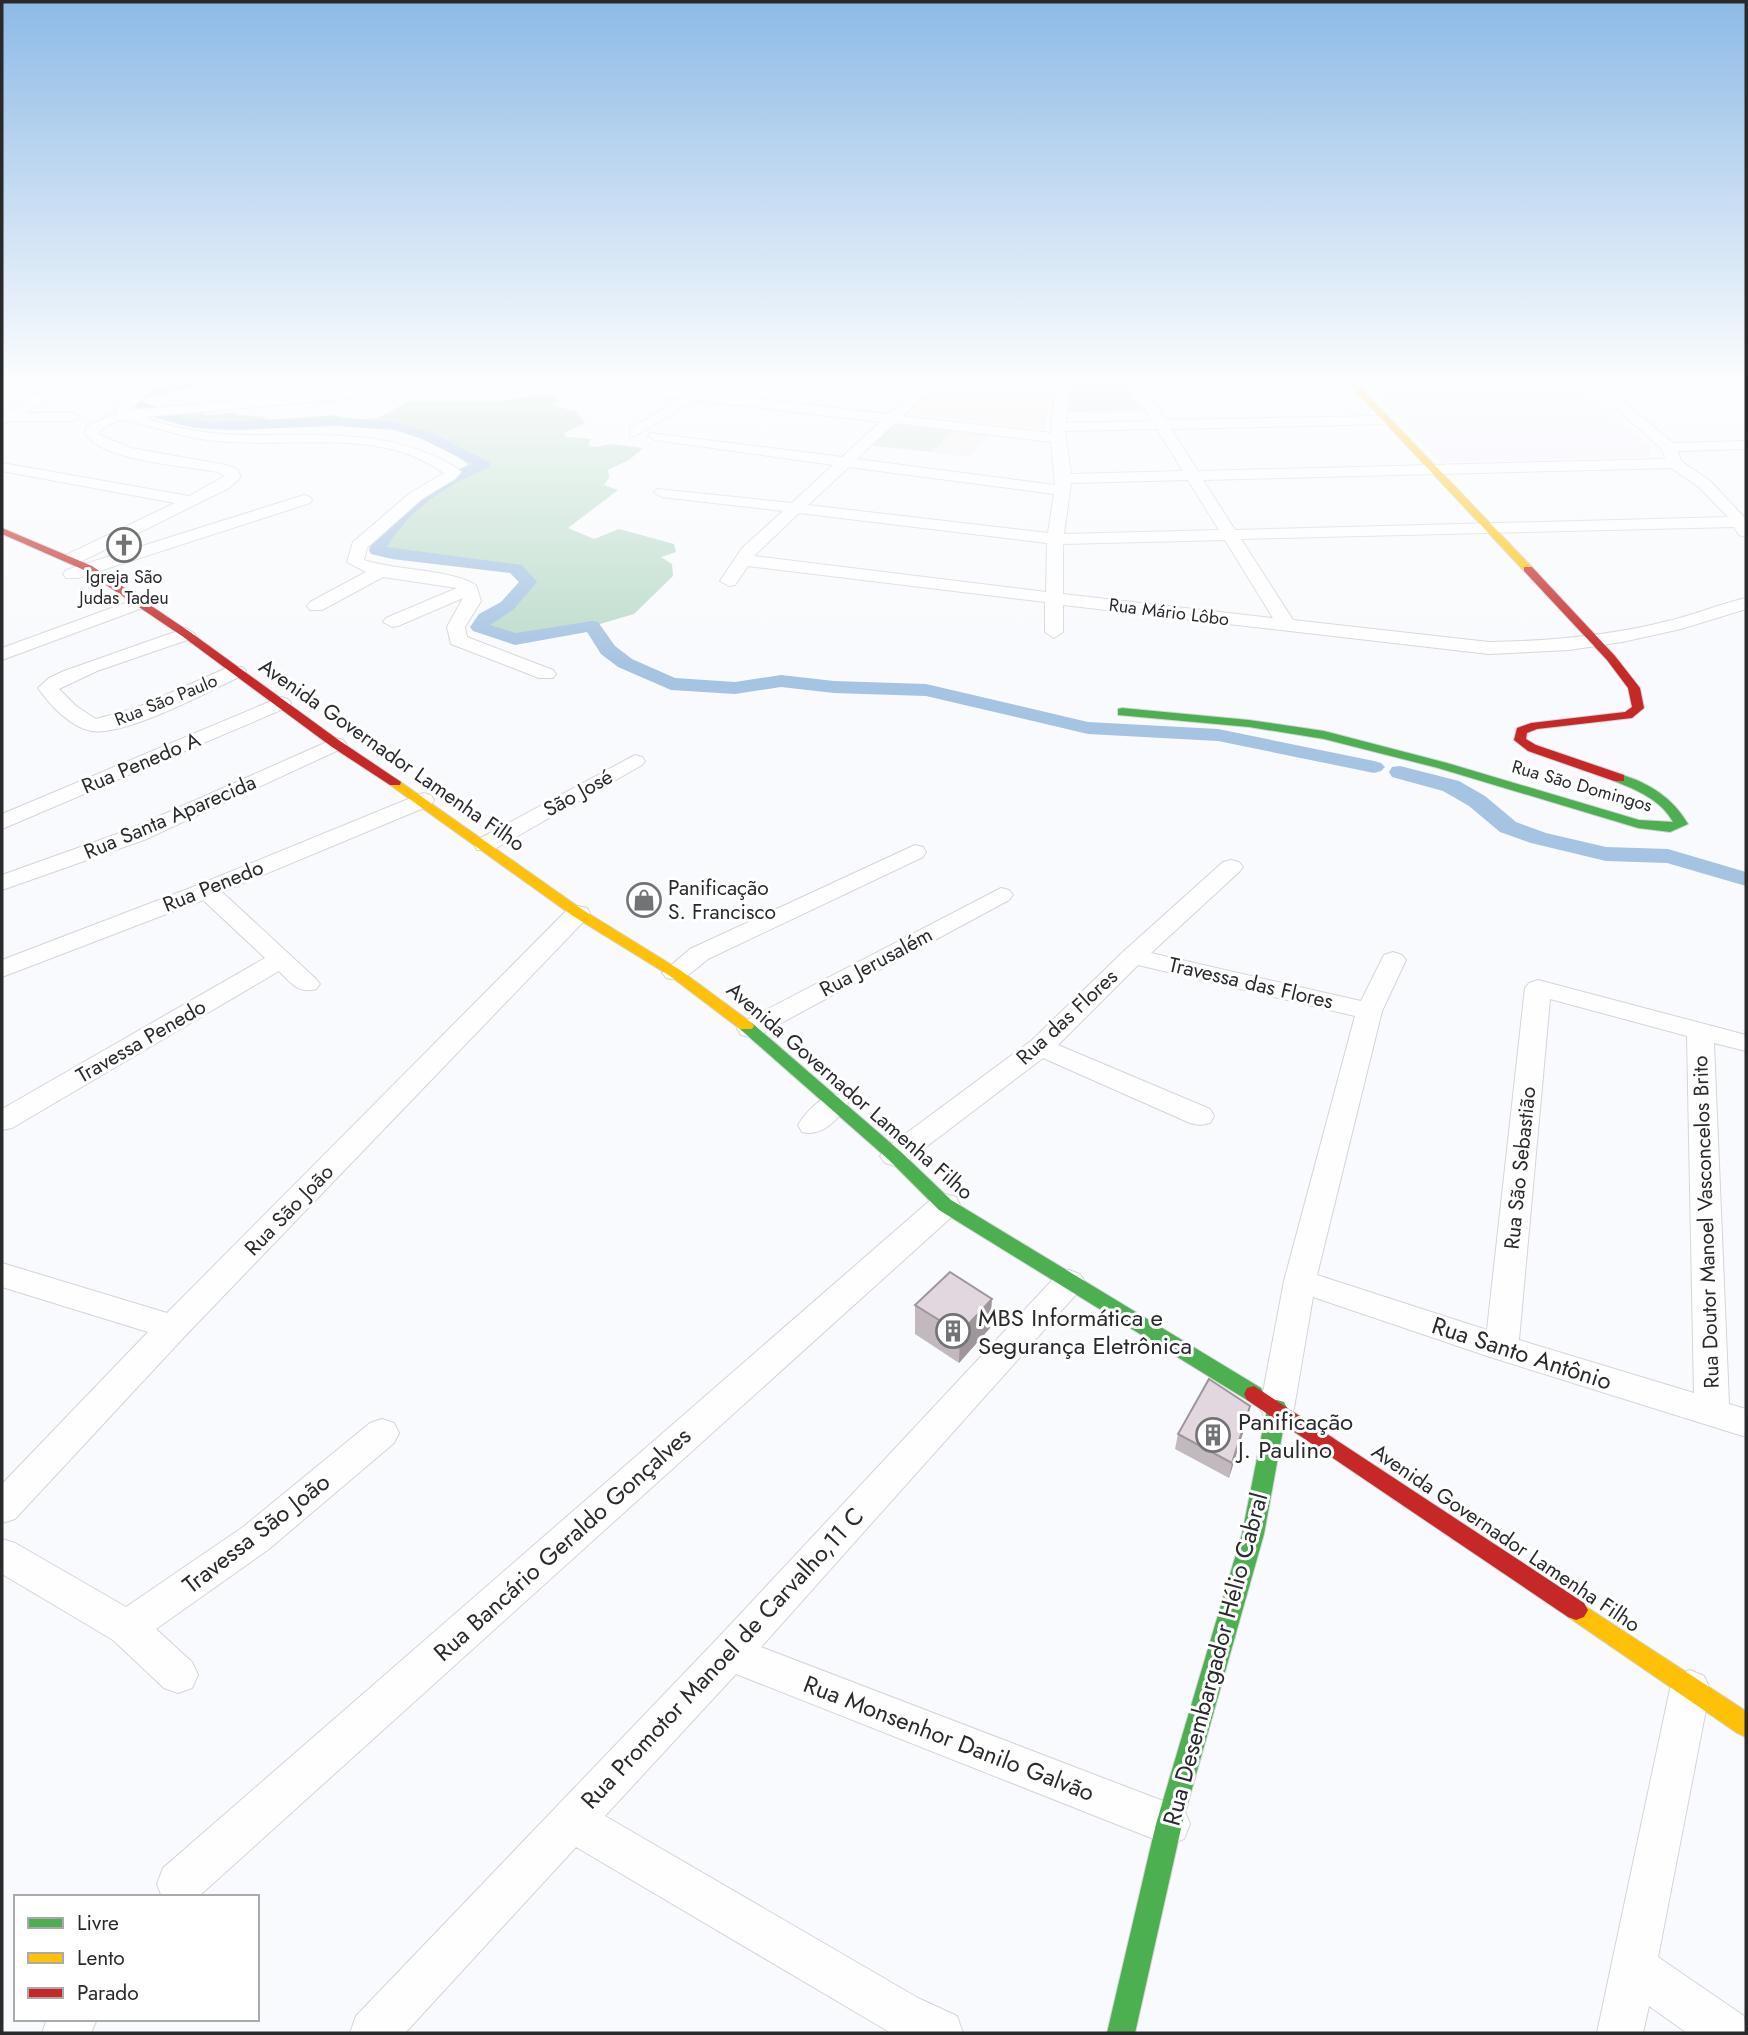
<svg xmlns="http://www.w3.org/2000/svg" width="1748" height="2035" viewBox="0 0 1748 2035" font-family="Jost,sans-serif">
<style>
.industrial{fill:#f4f2fe}
.education{fill:#f6eeee}
.green{fill:#d3e8dd}
.forest{fill:#bbdbca}
.lines{fill:none;stroke-linecap:round;stroke-linejoin:round}
.canal{fill:#a5c3e2;fill-rule:evenodd}
.street-casing{stroke:#d4d5d8;stroke-width:2}
.fast-casing{stroke:#d4d5d8;stroke-width:2}
.slow-casing{stroke:#d4d5d8;stroke-width:2}
.jam-casing{stroke:#d4d5d8;stroke-width:2}
.street{fill:#fefeff;fill-rule:evenodd}
.fast{fill:#4caf50;fill-rule:evenodd}
.slow{fill:#ffc107;fill-rule:evenodd}
.jam{fill:#c62828;fill-rule:evenodd}
.wall{fill:#c2b9bf}
.shaded-wall{fill:#9e969b}
.building{fill:#e2d7de;stroke:#9e969b;stroke-width:2}
.labels{text-anchor:middle;dominant-baseline:central;stroke-width:6;stroke-linejoin:round;paint-order:stroke}
.far-poi-label{font-size:18px;fill:#282a2c;stroke:#fff}
.far-street-label{font-size:18px;fill:#282a2c;stroke:#fff}
.street-label{font-size:21px;fill:#282a2c;stroke:#fff}
.poi-label{font-size:21px;fill:#282a2c;stroke:#fff;text-anchor:start}
.near-poi-label{font-size:24px;fill:#282a2c;stroke:#fff;text-anchor:start}
.near-street-label{font-size:24px;fill:#282a2c;stroke:#fff}
</style>
<rect width="100%" height="100%" fill="#f8fafd"/>
<path class="industrial" d="M 1365,383 L 1571,383 L 1651,446 L 1648,457 L 1440,462 Z"/>
<path class="education" d="M 1052,383 L 1045,430 L 906,414 L 936,384 Z
M 955,428 L 992,433 L 969,457 L 932,452 Z"/>
<path class="green" d="M 1117,383 L 1127,383 L 1142,411 L 1069,412 L 1070,384 Z
M 891,421 L 955,428 L 932,452 L 866,445 Z"/>
<path class="forest" d="M 539,395 L 556,396 L 558,401 L 549,405 L 577,412 L 585,423 L 564,433 L 566,437 L 591,439 L 588,445 L 594,447 L 612,444 L 643,448 L 629,460 L 608,470 L 609,478 L 604,485 L 618,490 L 568,528 L 594,539 L 619,529 L 674,544 L 676,552 L 661,557 L 672,564 L 673,576 L 634,614 L 583,629 L 515,639 L 486,633 L 473,623 L 515,596 L 523,577 L 518,572 L 480,563 L 409,560 L 370,552 L 369,542 L 444,479 L 469,466 C 423,419 348,421 286,424 C 274,425 261,430 249,430 C 219,430 189,422 159,416 L 152,409 L 173,406 L 208,415 L 234,412 L 234,414 L 264,417 L 269,420 L 336,415 L 355,420 L 379,418 L 408,401 L 502,401 Z"/>
<g class="lines">
<path class="canal" d="M 175,383 L 198,383 L 196,386 L 147,397 L 142,401 L 181,417 L 210,422 L 335,417 L 395,422 L 432,433 L 489,462 L 491,465 L 489,468 C 449,483 409,509 387,547 L 522,565 L 537,582 L 513,610 L 490,625 L 516,633 L 592,621 L 598,622 L 615,646 L 632,659 L 675,678 L 735,682 L 781,675 L 834,681 L 926,684 L 1088,722 L 1218,729 L 1374,761 L 1381,763 L 1385,767 L 1381,771 L 1374,773 L 1218,741 L 1088,734 L 926,696 L 834,693 L 781,687 L 735,694 L 671,690 L 618,667 L 601,654 L 587,632 L 515,645 L 473,631 L 470,627 L 479,614 L 501,602 L 519,582 L 510,573 L 392,559 L 371,554 L 369,550 C 392,511 429,479 472,464 L 422,439 L 395,430 L 335,426 L 227,430 L 194,428 L 156,418 L 126,402 L 137,391 Z
M 1400,766 L 1459,781 L 1485,796 L 1516,822 L 1546,833 L 1606,847 L 1668,849 L 1746,872 L 1746,886 L 1667,863 L 1606,861 L 1531,843 L 1500,832 L 1469,806 L 1443,791 L 1392,777 L 1389,772 L 1392,767 Z"/>
<g class="street-casing">
<path id="street" d="M 2,383 L 56,385 L 75,383 L 25,413 L 73,413 L 80,417 L 73,421 L 11,421 L 2,424 L 2,414 L 42,392 L 2,390 Z
M 145,383 L 152,383 L 157,386 L 131,409 L 132,410 L 388,387 L 500,388 L 535,383 L 535,388 L 500,396 L 388,395 L 144,417 C 249,459 358,406 458,469 L 461,472 L 455,479 L 422,499 L 367,548 L 364,560 C 397,571 450,569 476,585 L 481,601 L 465,627 L 467,637 L 553,670 L 556,674 L 553,678 L 539,678 L 451,644 L 447,627 L 463,598 L 398,626 L 392,627 L 383,622 L 386,618 L 457,588 L 383,577 L 322,610 L 310,610 L 307,606 L 310,602 L 366,572 L 347,562 L 353,542 L 410,493 L 444,473 C 426,461 407,452 386,448 C 321,435 255,450 189,437 C 179,435 127,419 123,420 C 115,420 106,427 99,431 L 100,435 L 131,448 L 226,465 L 237,469 L 241,477 L 229,488 L 78,563 L 66,563 L 64,559 L 66,555 L 175,503 L 2,471 L 2,463 L 189,496 L 225,476 L 218,472 C 187,466 100,461 85,433 L 87,426 L 118,412 L 116,409 L 126,396 Z
M 573,383 L 610,383 L 690,392 L 697,389 L 704,393 L 888,414 L 923,383 L 936,383 L 903,416 L 1051,433 L 1055,383 L 1068,383 L 1066,423 L 1152,421 L 1129,383 L 1141,383 L 1166,420 L 1386,416 L 1393,420 L 1386,424 L 1171,429 L 1198,471 L 1665,459 L 1662,449 L 1587,383 L 1602,383 L 1673,443 L 1746,441 L 1746,449 L 1678,451 L 1681,461 L 1710,481 L 1746,519 L 1746,537 L 1739,535 L 1734,527 L 1241,539 L 1293,620 L 1489,642 C 1549,641 1609,636 1668,621 C 1694,615 1720,604 1746,598 L 1746,609 L 1681,629 L 1622,642 L 1569,650 L 1489,654 L 1063,605 L 1063,632 L 1054,638 L 1045,632 L 1045,602 L 748,566 L 735,585 L 729,586 L 720,581 L 742,548 L 783,511 L 662,497 L 654,492 L 657,489 L 792,503 L 833,465 L 655,440 L 648,436 L 650,433 L 842,457 L 880,422 L 695,400 L 635,436 L 630,435 L 630,429 L 679,399 L 579,387 ZM 895,423 L 1051,442 L 1055,485 L 857,459 ZM 1157,429 L 1183,471 L 1071,474 L 1065,431 ZM 849,467 L 1054,494 L 1048,533 L 808,505 ZM 1671,468 L 1699,487 L 1728,517 L 1235,530 L 1203,480 ZM 1188,480 L 1219,530 L 1064,534 L 1071,483 ZM 799,513 L 1047,543 L 1046,592 L 754,556 ZM 1225,540 L 1273,618 L 1063,594 L 1063,544 Z
M 304,495 L 310,497 L 312,500 L 310,503 L 78,578 L 66,578 L 63,574 L 66,570 Z
M 139,598 L 145,599 L 148,603 L 145,607 L 2,660 L 2,648 Z
M 186,628 L 195,634 L 193,638 L 97,671 L 59,689 L 76,706 L 96,719 L 136,708 L 229,667 L 243,667 L 246,671 L 243,675 C 209,691 127,736 92,731 C 70,727 50,705 38,688 L 49,678 L 64,671 Z
M 281,697 L 288,699 L 291,703 L 288,707 L 2,829 L 2,814 Z
M 336,738 L 343,740 L 346,744 L 343,748 L 144,840 L 2,890 L 2,875 L 128,830 Z
M 635,755 L 642,757 L 645,761 L 642,765 L 493,850 L 477,850 L 474,845 L 477,840 Z
M 423,793 L 431,795 L 434,800 L 431,805 L 222,892 L 316,979 L 320,984 L 316,989 C 298,994 291,983 279,971 L 12,1128 L 2,1130 L 2,1109 L 265,958 L 203,900 L 2,977 L 2,960 L 198,885 Z
M 915,845 L 923,847 L 926,852 L 923,857 L 708,959 C 694,970 684,983 666,978 L 662,973 L 690,949 Z
M 1231,860 L 1239,862 L 1243,867 L 1239,872 L 1151,953 L 1361,1001 L 1384,955 L 1393,952 L 1402,955 L 1406,960 L 1382,1011 L 1317,1275 L 1487,1330 L 1525,988 L 1529,983 L 1538,980 L 1746,1035 L 1746,1051 L 1714,1043 L 1729,1404 L 1746,1409 L 1746,1437 L 1490,1357 L 1313,1297 L 1294,1408 L 1289,1418 L 1277,1422 L 1265,1418 L 1260,1408 L 1284,1281 L 1355,1016 L 1138,965 L 1058,1045 L 1210,1109 L 1214,1116 L 1210,1123 L 1200,1125 L 1190,1123 L 1043,1058 L 905,1163 L 895,1166 L 885,1163 L 880,1156 L 885,1149 L 1031,1041 L 1124,951 L 1223,862 ZM 1550,999 L 1687,1036 L 1694,1393 L 1519,1340 Z
M 1001,888 L 1009,890 L 1013,895 L 1009,900 L 759,1035 L 750,1037 L 741,1035 L 737,1029 L 741,1023 Z
M 578,906 L 587,908 L 590,913 L 587,918 L 185,1336 L 15,1519 L 2,1523 L 2,1484 L 148,1332 L 2,1287 L 2,1263 L 167,1313 L 569,908 Z
M 834,1094 L 844,1096 L 848,1103 C 838,1120 822,1137 802,1132 L 798,1125 C 806,1112 819,1098 834,1094 Z
M 945,1194 L 956,1197 L 960,1205 L 956,1213 L 198,1897 L 162,1897 L 157,1884 L 163,1868 L 934,1197 Z
M 1069,1270 L 1080,1274 L 1085,1282 L 1080,1290 L 761,1647 L 1184,1809 L 1190,1824 L 1184,1839 L 1169,1845 L 736,1674 L 605,1816 L 918,1998 L 957,2016 L 963,2033 L 891,2033 L 576,1847 L 405,2033 L 350,2033 L 356,2016 L 716,1640 L 1058,1274 Z
M 382,1419 L 394,1423 L 399,1433 L 394,1443 L 269,1549 L 156,1629 L 192,1662 L 198,1675 L 192,1688 L 178,1693 L 164,1688 L 113,1640 L 2,1574 L 2,1539 L 15,1543 L 126,1607 L 243,1527 L 370,1423 Z
M 1690,1670 L 1704,1676 L 1710,1689 L 1658,1957 L 1744,2016 L 1746,2033 L 1687,2033 L 1649,2006 L 1643,2033 L 1597,2033 L 1670,1689 L 1676,1676 Z
M 47,2019 L 97,2019 L 91,2033 L 42,2033 Z"/>
</g>
<g class="fast-casing">
<path id="fast" d="M 1122,708 L 1249,720 L 1324,731 L 1447,763 L 1639,820 L 1673,822 C 1661,800 1637,790 1614,781 L 1613,778 L 1619,774 C 1648,782 1673,798 1688,824 L 1670,832 L 1638,828 L 1438,768 L 1324,739 L 1249,727 L 1118,715 L 1118,709 Z
M 746,1021 L 752,1023 L 901,1152 L 951,1200 L 1261,1388 L 1264,1394 L 1261,1400 L 1254,1402 L 1247,1400 L 939,1210 L 889,1160 L 740,1029 L 738,1026 Z
M 1277,1400 L 1284,1402 L 1287,1408 L 1264,1534 L 1182,1824 L 1135,2033 L 1107,2033 L 1156,1824 L 1242,1534 L 1267,1408 L 1270,1402 Z"/>
</g>
<g class="slow-casing">
<path id="slow" d="M 1348,383 L 1356,383 L 1532,567 L 1532,571 L 1524,571 Z
M 395,778 L 583,910 L 680,970 L 752,1023 L 754,1026 L 752,1029 L 740,1029 L 670,976 L 573,916 L 390,785 L 390,779 Z
M 1576,1600 L 1746,1711 L 1746,1737 L 1737,1733 L 1568,1617 L 1564,1610 L 1568,1603 Z"/>
</g>
<g class="jam-casing">
<path id="jam" d="M 2,528 L 92,566 L 190,632 L 340,741 L 401,782 L 400,785 L 390,785 L 332,747 L 182,636 L 84,570 L 2,534 Z
M 1524,567 L 1532,567 L 1615,656 L 1640,688 L 1644,708 L 1632,718 L 1537,729 L 1527,733 L 1526,739 L 1536,745 L 1624,775 L 1624,781 L 1614,781 L 1528,751 L 1514,740 L 1517,728 L 1531,723 L 1625,712 L 1632,707 L 1628,688 L 1607,660 L 1524,571 Z
M 1254,1386 L 1584,1603 L 1588,1610 L 1584,1617 L 1576,1620 L 1568,1617 L 1247,1400 L 1244,1394 L 1247,1388 Z"/>
</g>
<use href="#street" class="street"/>
<use href="#fast" class="fast"/>
<use href="#slow" class="slow"/>
<use href="#jam" class="jam"/>
</g>
<path class="wall" d="M 915,1305 L 990,1328 L 959,1363 L 915,1334 Z
M 1250,1406 L 1247,1420 L 1229,1478 L 1175,1449 L 1178,1434 Z"/>
<path class="shaded-wall" d="M 992,1299 L 990,1328 L 959,1363 L 960,1333 Z
M 1250,1406 L 1247,1420 L 1229,1478 L 1232,1463 Z"/>
<path class="building" d="M 950,1272 L 992,1299 L 960,1333 L 915,1305 Z
M 1209,1379 L 1250,1406 L 1232,1463 L 1178,1434 Z"/>
<linearGradient id="sky" x2="0" y2="1"><stop stop-color="#8dbae6"/><stop offset="0.57" stop-color="#fcfdfe"/><stop offset="1" stop-color="#fcfdfe" stop-opacity="0"/></linearGradient>
<rect width="1748" height="667" fill="url(#sky)"/>
<defs>
<g id="church-ring" transform="scale(1.75)"><circle r="9.5" fill="#fff" stroke="#717375" stroke-width="1.5"/><path d="M-1.2-6h2.4v3.5h3.3v2.4h-3.3V6h-2.4V-.1h-3.3v-2.4h3.3Z" fill="#717375"/></g>
<g id="shop-ring" transform="scale(1.75)"><circle r="9.5" fill="#fff" stroke="#717375" stroke-width="1.5"/><path d="M-5-2.5h2.3a2.7 3.5 0 0 1 5.4 0H5L5.5 6h-11ZM-1.5-2.5h3a1.5 2.3 0 0 0-3 0Z" fill="#717375"/></g>
<g id="building-ring" transform="scale(1.75)"><circle r="9.5" fill="#fff" stroke="#717375" stroke-width="1.5"/><path d="M-4-6H4V6H1V3H-1V6H-4ZM-2.5-4.3h1.7v1.8h-1.7ZM.8-4.3h1.7v1.8H.8ZM-2.5-1h1.7V.8h-1.7ZM.8-1h1.7V.8H.8Z" fill="#717375"/></g>
</defs>
<g fill-rule="evenodd">
<use href="#church-ring" x="124" y="545"/>
<use href="#shop-ring" x="644" y="900"/>
<use href="#building-ring" x="953" y="1331"/>
<use href="#building-ring" x="1213" y="1435"/>
</g>
<g class="labels">
<g class="far-poi-label">
<text x="124" y="577">Igreja São<tspan x="124" dy="21">Judas Tadeu</tspan></text>
</g>
<g class="far-street-label">
<text transform="translate(1169 612) rotate(7)">Rua Mário Lôbo</text>
<text transform="translate(166 700) rotate(-22)">Rua São Paulo</text>
<text transform="translate(1582 786) rotate(16)">Rua São Domingos</text>
</g>
<g class="street-label">
<text transform="translate(392 755) rotate(35)">Avenida Governador Lamenha Filho</text>
<text transform="translate(141 763) rotate(-23)">Rua Penedo A</text>
<text transform="translate(578 793) rotate(-29)">São José</text>
<text transform="translate(170 817) rotate(-23)">Rua Santa Aparecida</text>
<text transform="translate(213 886) rotate(-22)">Rua Penedo</text>
<text transform="translate(876 962) rotate(-28)">Rua Jerusalém</text>
<text transform="translate(1251 983) rotate(13)">Travessa das Flores</text>
<text transform="translate(1067 1017) rotate(-43)">Rua das Flores</text>
<text transform="translate(141 1041) rotate(-30)">Travessa Penedo</text>
<text transform="translate(850 1091) rotate(41)">Avenida Governador Lamenha Filho</text>
<text transform="translate(1520 1168) rotate(-84)">Rua São Sebastião</text>
<text transform="translate(289 1210) rotate(-46)">Rua São João</text>
<text transform="translate(1706 1222) rotate(-92)">Rua Doutor Manoel Vasconcelos Brito</text>
<text transform="translate(1506 1538) rotate(34)">Avenida Governador Lamenha Filho</text>
</g>
<g class="poi-label">
<text x="668" y="888">Panificação<tspan x="668" dy="24">S. Francisco</tspan></text>
</g>
<g class="near-poi-label">
<text x="978" y="1317">MBS Informática e<tspan x="978" dy="28">Segurança Eletrônica</tspan></text>
<text x="1238" y="1421">Panificação<tspan x="1238" dy="28">J. Paulino</tspan></text>
</g>
<g class="near-street-label">
<text transform="translate(1522 1353) rotate(18)">Rua Santo Antônio</text>
<text transform="translate(256 1533) rotate(-38)">Travessa São João</text>
<text transform="translate(562 1544) rotate(-42)">Rua Bancário Geraldo Gonçalves</text>
<text transform="translate(722 1658) rotate(-47)">Rua Promotor Manoel de Carvalho,11 C</text>
<text transform="translate(1215 1659) rotate(-75)">Rua Desembargador Hélio Cabral</text>
<text transform="translate(949 1738) rotate(21)">Rua Monsenhor Danilo Galvão</text>
</g>
</g>
<rect width="1748" height="2035" fill="none" stroke="#282a2c" stroke-width="7"/>
<rect x="14" y="1895" width="245" height="126" fill="#ffffff" stroke="#a9aaab" stroke-width="2"/>
<rect x="28" y="1918" width="35" height="10" fill="#4caf50" stroke="#a9aaab" stroke-width="2"/>
<text x="77" y="1930" font-size="21" fill="#282a2c">Livre</text>
<rect x="28" y="1953" width="35" height="10" fill="#ffc107" stroke="#a9aaab" stroke-width="2"/>
<text x="77" y="1965" font-size="21" fill="#282a2c">Lento</text>
<rect x="28" y="1988" width="35" height="10" fill="#c62828" stroke="#a9aaab" stroke-width="2"/>
<text x="77" y="2000" font-size="21" fill="#282a2c">Parado</text>
</svg>
